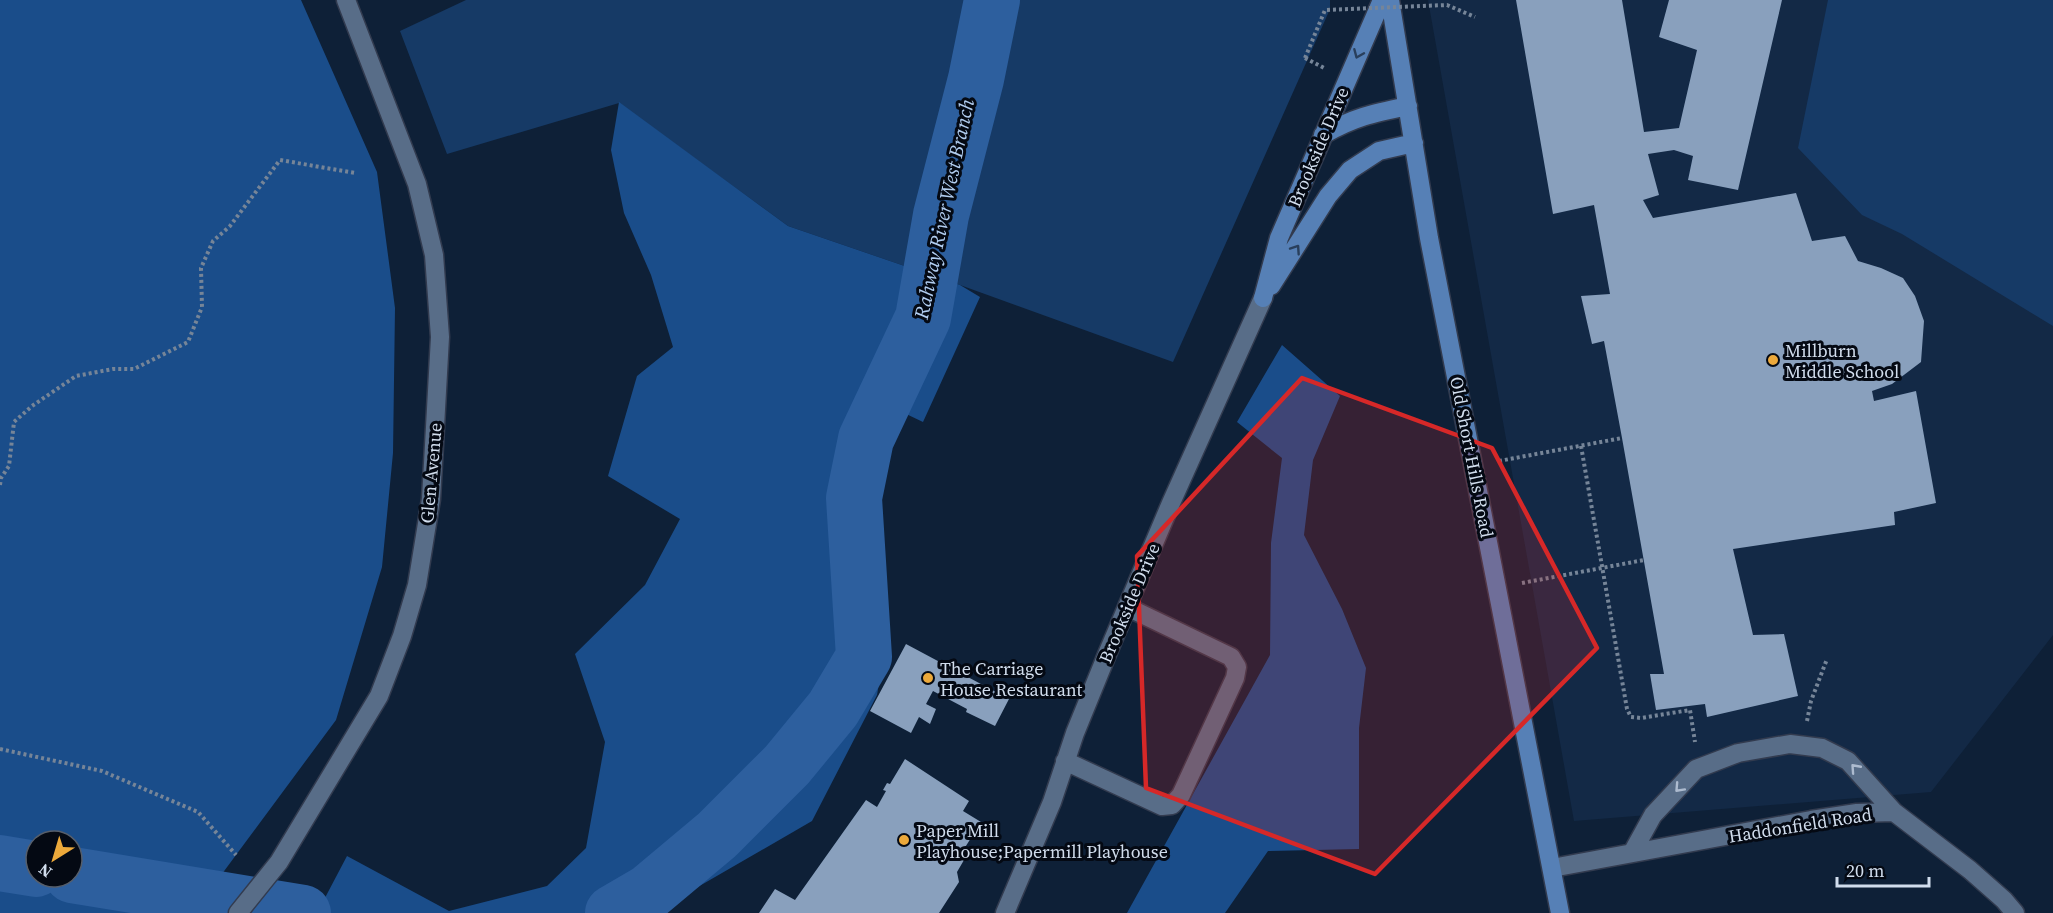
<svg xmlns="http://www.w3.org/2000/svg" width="2053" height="913" viewBox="0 0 2053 913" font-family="'Source Serif 4',serif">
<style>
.built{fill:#132946}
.green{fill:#163a66}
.forest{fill:#1a4d8a;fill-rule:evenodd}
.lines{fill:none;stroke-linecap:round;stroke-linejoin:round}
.river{stroke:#2d5f9e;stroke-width:56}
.building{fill:#89a0bd}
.minor-casing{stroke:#323b4f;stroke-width:21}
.major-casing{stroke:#323b4f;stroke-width:21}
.path{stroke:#768598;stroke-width:4;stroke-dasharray:3 3;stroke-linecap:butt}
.minor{stroke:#586d88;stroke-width:18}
.major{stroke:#5680b6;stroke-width:18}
.path-bridge{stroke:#768598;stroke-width:4;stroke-dasharray:3 3;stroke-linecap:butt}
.oneway{stroke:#293f5c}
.oneway2{stroke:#adbbcf}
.marked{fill:#d62828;fill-opacity:0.2;stroke:#d62828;stroke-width:4.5;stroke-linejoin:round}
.poi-dot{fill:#eca93b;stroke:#040913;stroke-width:2}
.labels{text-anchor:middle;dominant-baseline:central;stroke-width:6;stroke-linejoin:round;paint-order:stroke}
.street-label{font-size:18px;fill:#d1dded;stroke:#040913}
.poi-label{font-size:18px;fill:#d1dded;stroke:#040913;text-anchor:start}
.water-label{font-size:20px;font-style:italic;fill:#b1cdf0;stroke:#040913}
</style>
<rect width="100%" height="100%" fill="#0e2037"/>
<path class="built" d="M 1428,0 L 1828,0 L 1828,2 L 2053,85 L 2053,635 L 1931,792 L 1574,821 Z"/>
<path class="green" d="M 466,0 L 1330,0 L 1330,9 L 1173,362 L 960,285 L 788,226 L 619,103 L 447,154 L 400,31 Z
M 1828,0 L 2053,0 L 2053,326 L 1902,234 L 1862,215 L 1798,148 Z"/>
<path class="forest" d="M 0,0 L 301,0 L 377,172 L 395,308 L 393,453 L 382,567 L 336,720 L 193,913 L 0,913 ZM 36,841 L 72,841 L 72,877 L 36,877 Z
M 619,102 L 788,226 L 960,285 L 980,297 L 923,422 L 902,412 L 883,459 L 883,485 L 877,521 L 888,632 L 877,695 L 812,821 L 696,888 L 660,913 L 317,913 L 347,856 L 449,911 L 547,886 L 586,848 L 605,742 L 575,654 L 645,585 L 680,519 L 608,476 L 637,376 L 673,347 L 651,275 L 624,213 L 611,150 Z
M 1282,345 L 1340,396 L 1313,460 L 1304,535 L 1342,609 L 1366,668 L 1359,728 L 1359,849 L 1268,851 L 1225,913 L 1127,913 L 1270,655 L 1271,543 L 1282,458 L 1237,422 Z"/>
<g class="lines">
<path class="river" d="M 0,863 L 36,869
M 72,875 L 303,913
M 613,913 L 649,892 L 717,835 L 787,765 L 833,709 L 864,657 L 854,498 L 866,439 L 923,318 L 941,215 L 976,79 L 992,0"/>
</g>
<path class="building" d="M 1516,0 L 1622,0 L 1644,132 L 1679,128 L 1697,50 L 1659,37 L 1669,0 L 1782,0 L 1738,190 L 1688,180 L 1693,156 L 1674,150 L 1648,154 L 1659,195 L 1643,200 L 1653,218 L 1796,193 L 1812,241 L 1845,236 L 1858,261 L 1881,268 L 1903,278 L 1915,296 L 1924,321 L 1921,362 L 1892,384 L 1872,391 L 1874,401 L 1916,391 L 1936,503 L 1894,512 L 1895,525 L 1733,549 L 1753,635 L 1784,634 L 1798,696 L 1707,717 L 1705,704 L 1656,710 L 1650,674 L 1664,674 L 1622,438 L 1604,341 L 1592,344 L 1581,296 L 1610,294 L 1594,205 L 1553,214 Z
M 906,644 L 1009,699 L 995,726 L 966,712 L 967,709 L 933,691 L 926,704 L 936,709 L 930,724 L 919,717 L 911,733 L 870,711 Z
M 905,759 L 969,801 L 963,811 L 981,822 L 959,857 L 964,860 L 957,872 L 959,882 L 939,913 L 759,913 L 775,889 L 795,900 L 866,800 L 877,807 L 886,791 L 883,790 L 887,783 L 890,784 Z"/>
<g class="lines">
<g class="minor-casing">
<path id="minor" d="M 1065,761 L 1162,806 L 1172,805 L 1181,795 L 1235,678 L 1237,667 L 1231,657 L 1127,607
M 1632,853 L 1653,815 L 1696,769 L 1738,753 L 1790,744 L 1822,748 L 1848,761 L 1894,812
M 1552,868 L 1811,820 L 1857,813 L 1894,812 L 1970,870 L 2004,900 L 2015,913
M 238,913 L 279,862 L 379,696 L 402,636 L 417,585 L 431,499 L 440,337 L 434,255 L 417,184 L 346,0
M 1005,913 L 1052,802 L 1075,733 L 1108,652 L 1171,503 L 1263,298"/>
</g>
<g class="major-casing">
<path id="major" d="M 1390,0 L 1429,238 L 1560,913
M 1323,135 C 1354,117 1374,113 1408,106
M 1271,286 L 1328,196 L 1350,170 L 1379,151 L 1414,143
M 1263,298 L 1279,238 L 1382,0"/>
</g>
<path class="path" d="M 1305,58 L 1326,69
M 1581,446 L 1627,709 L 1631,717 L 1641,718 L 1690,710 L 1695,742
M 1499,461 L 1622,438
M 0,485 L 1,478 L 9,466 L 14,422 L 32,406 L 76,376 L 113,369 L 134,369 L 188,342 L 202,307 L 201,268 L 213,241 L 230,226 L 280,160 L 355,173
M 1522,583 L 1644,560
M 1807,721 L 1811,701 L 1827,659
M 0,749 L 102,771 L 198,812 L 236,855"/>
<use href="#minor" class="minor"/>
<use href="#major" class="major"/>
<path class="path-bridge" d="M 1305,58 L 1325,10 L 1447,5 L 1475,17"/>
</g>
<defs><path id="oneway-chevron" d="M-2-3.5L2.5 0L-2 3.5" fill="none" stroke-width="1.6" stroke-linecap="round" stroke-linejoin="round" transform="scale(1.5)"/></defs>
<g class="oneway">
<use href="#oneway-chevron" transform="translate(1358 54) rotate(113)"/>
<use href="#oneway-chevron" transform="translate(1296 249) rotate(-56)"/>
</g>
<g class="oneway2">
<use href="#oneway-chevron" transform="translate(1855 768) rotate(-132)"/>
<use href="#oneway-chevron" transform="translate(1679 788) rotate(133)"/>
</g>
<path class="marked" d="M 1302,378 L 1492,448 L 1597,648 L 1375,874 L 1146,788 L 1137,556 Z"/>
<g class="poi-dot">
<circle cx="1773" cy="360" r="6"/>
<circle cx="928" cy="678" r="6"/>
<circle cx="904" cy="840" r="6"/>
</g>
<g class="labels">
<g class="street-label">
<text transform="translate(1318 147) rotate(-67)">Brookside Drive</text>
<text transform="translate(1472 457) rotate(79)">Old Short Hills Road</text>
<text transform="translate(431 473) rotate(-85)">Glen Avenue</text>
<text transform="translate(1129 603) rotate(-67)">Brookside Drive</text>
<text transform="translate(1800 825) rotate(-9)">Haddonfield Road</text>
</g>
<g class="poi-label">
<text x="1785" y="350">Millburn<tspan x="1785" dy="21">Middle School</tspan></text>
<text x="940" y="668">The Carriage<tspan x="940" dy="21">House Restaurant</tspan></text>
<text x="916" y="830">Paper Mill<tspan x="916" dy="21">Playhouse;Papermill Playhouse</tspan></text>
</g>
<g class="water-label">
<text transform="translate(944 209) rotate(-78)">Rahway River West Branch</text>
</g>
</g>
<g transform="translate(54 859) rotate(217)"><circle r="28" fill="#040913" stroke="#565e6a" stroke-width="1.5"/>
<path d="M0-4.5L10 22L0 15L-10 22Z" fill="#eca93b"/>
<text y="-9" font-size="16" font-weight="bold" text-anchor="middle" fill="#d1dded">N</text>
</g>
<path d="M1837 877v9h92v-9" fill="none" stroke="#d1dded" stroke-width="3"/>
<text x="1846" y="877" font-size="18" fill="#d1dded" stroke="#040913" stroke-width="4.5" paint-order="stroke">20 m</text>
</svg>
